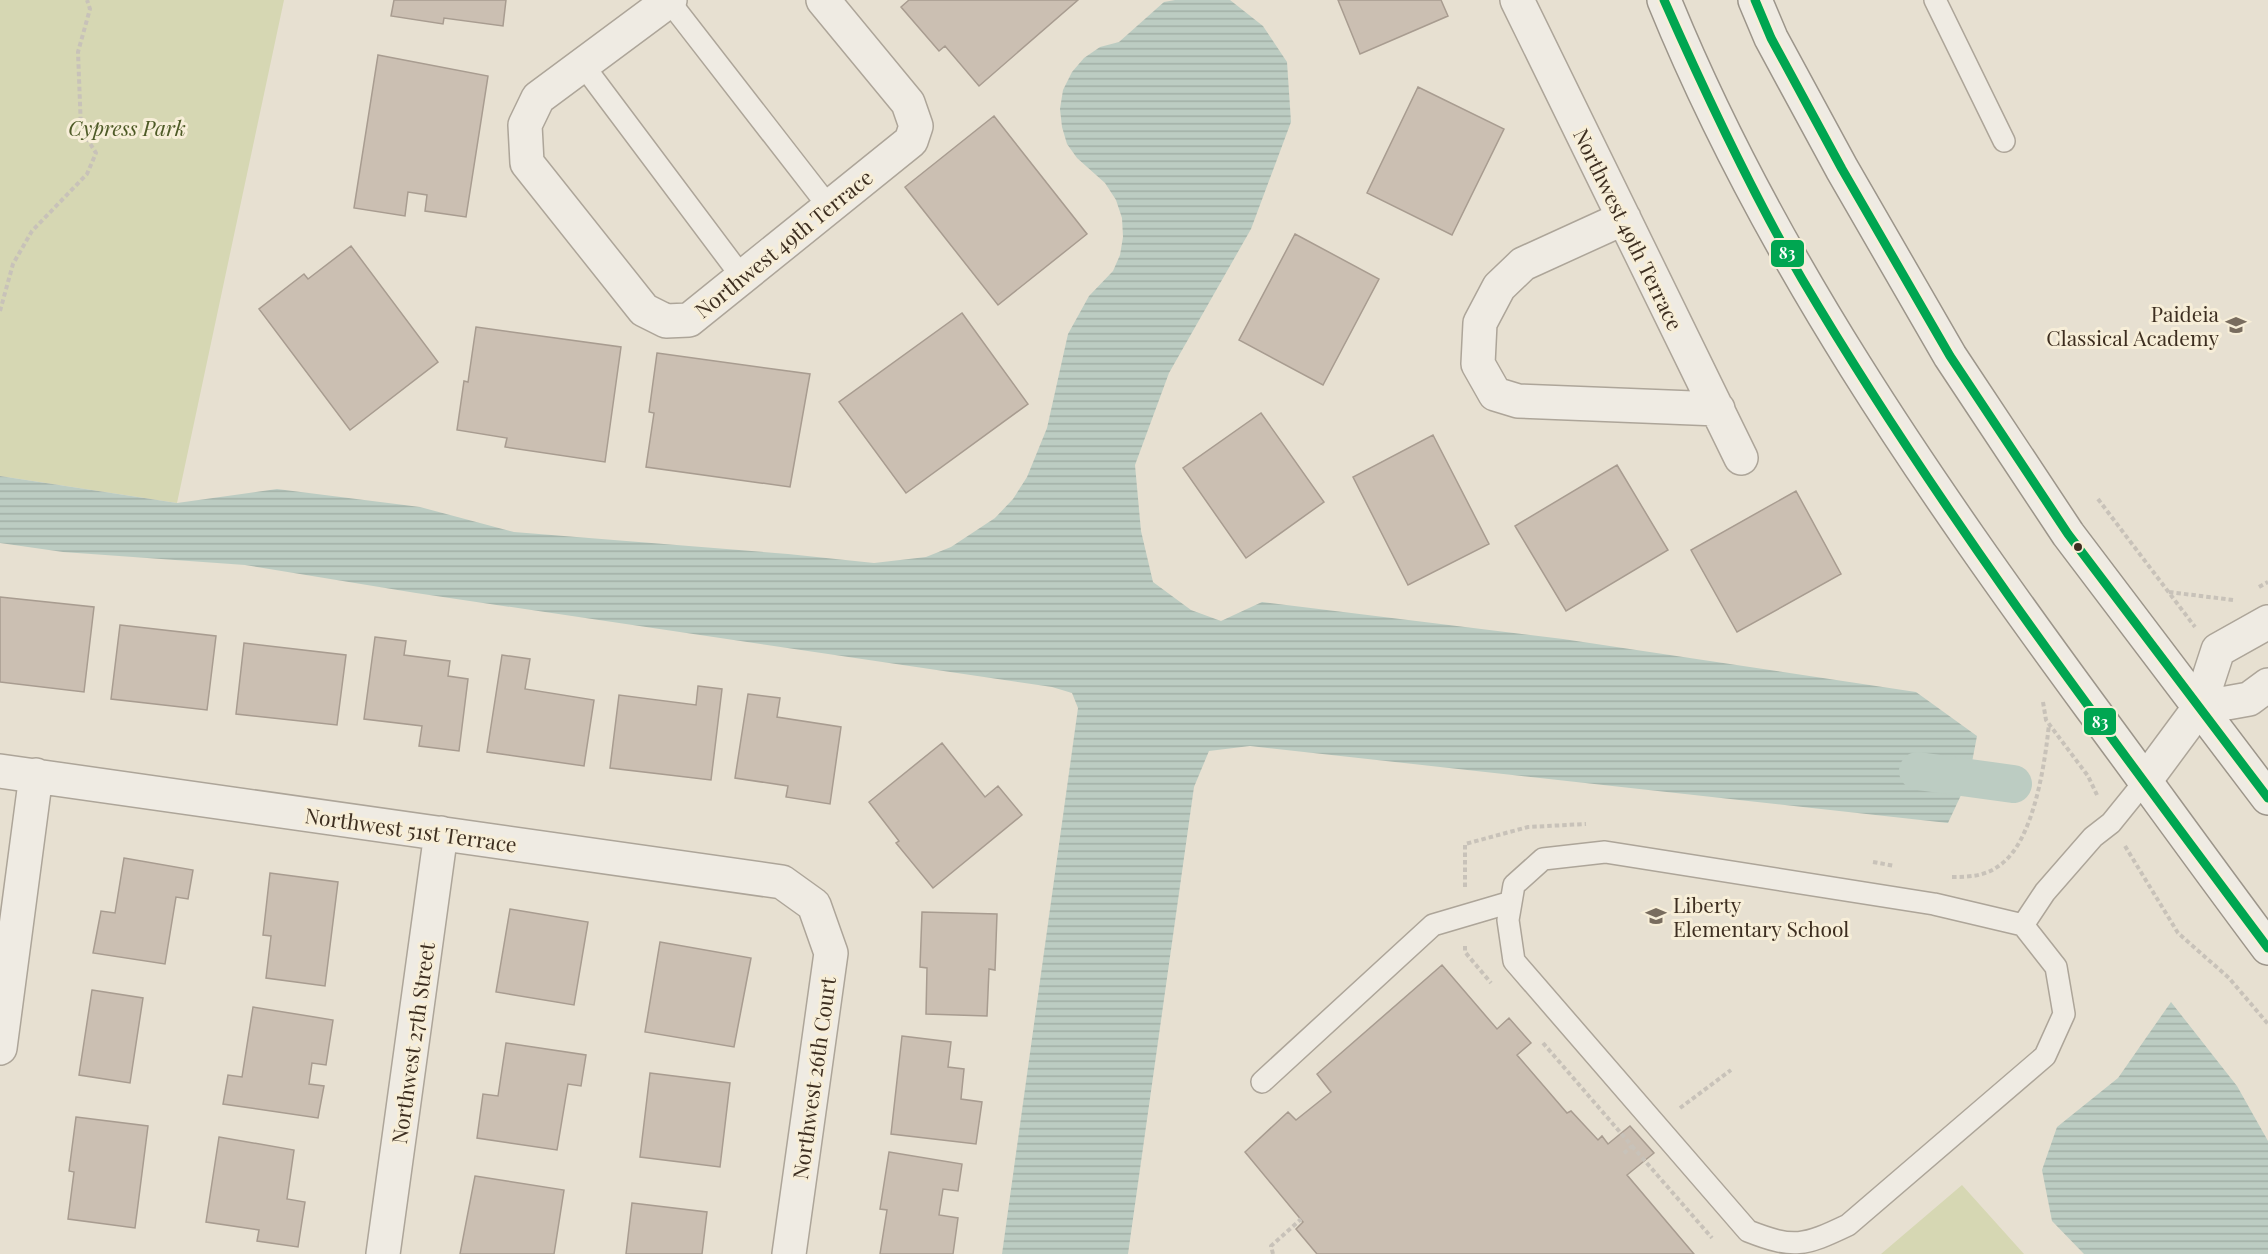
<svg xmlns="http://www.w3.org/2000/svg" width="2268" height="1254" viewBox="0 0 2268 1254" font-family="'Playfair Display',serif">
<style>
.park{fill:#d6d7b3}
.water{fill:url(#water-rules)}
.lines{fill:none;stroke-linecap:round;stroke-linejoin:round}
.canal{stroke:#bcccc2;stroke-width:38}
.building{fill:#cbbfb2;stroke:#a89c90;stroke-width:1.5}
.service-casing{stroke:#ada599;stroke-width:24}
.minor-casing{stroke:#ada599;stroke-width:36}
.secondary-casing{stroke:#9c958a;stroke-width:36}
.path{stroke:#c8c2b9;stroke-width:4;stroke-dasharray:4.5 3;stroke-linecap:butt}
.service{stroke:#efebe3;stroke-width:21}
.minor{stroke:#efebe3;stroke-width:33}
.secondary{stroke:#efebe3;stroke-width:33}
.bus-1-casing{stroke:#f7eed8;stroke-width:14}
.bus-1{stroke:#00a651;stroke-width:9}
.bus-dot{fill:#3d2e20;stroke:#f7eed8;stroke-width:2}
.labels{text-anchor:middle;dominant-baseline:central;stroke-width:6;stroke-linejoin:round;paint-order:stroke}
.park-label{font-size:21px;font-style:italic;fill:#4d5a26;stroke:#f7eed8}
.street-label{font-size:21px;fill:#3d2e20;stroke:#f7eed8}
.poi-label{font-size:21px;fill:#3d2e20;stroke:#f7eed8;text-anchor:end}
.line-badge{stroke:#f7eed8;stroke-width:2}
.badge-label{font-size:16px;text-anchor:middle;font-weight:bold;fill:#fff}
</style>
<defs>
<pattern id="water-rules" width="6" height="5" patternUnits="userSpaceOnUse" patternTransform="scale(1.5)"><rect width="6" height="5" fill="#bcccc2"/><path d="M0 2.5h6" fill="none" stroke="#a2b0a6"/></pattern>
</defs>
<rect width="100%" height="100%" fill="#e7e0d1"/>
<path class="park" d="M 0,0 L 284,0 L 177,503 L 0,476 Z
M 1962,1185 L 2024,1254 L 1881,1254 Z"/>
<path class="water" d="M 1175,0 L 1230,0 L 1263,26 L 1287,62 L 1291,122 L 1251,229 L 1169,373 L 1135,465 L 1141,531 L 1153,582 L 1191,610 L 1221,621 L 1262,602 L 1563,639 L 1916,692 L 1977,736 L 1969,778 L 1948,823 L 1250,746 L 1209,751 L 1194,787 L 1128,1254 L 1002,1254 L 1078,708 L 1072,693 L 1052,687 L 416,593 L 245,565 L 63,552 L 0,543 L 0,476 L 177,503 L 277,489 L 420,507 L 514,532 L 788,554 L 874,563 L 926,557 L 951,547 L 995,518 L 1013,499 L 1027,477 L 1047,428 L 1068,334 L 1089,296 L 1113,271 L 1120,255 L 1123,237 L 1122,218 L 1116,200 L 1105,183 L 1077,158 L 1067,144 L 1062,127 L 1060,109 L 1063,90 L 1072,72 L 1084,58 L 1100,47 L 1119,42 L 1164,2 Z
M 2171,1002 L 2237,1086 L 2268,1141 L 2268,1254 L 2084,1254 L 2052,1221 L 2042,1170 L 2057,1127 L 2118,1078 Z"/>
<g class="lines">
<path class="canal" d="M 1918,771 L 2013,784"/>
</g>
<path class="building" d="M 394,0 L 506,0 L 503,26 L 444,18 L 443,24 L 391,16 Z
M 909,0 L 1078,0 L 979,86 L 945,46 L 939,51 L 901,7 Z
M 1338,0 L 1441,0 L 1448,16 L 1360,54 Z
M 378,55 L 488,76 L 466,217 L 425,211 L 427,195 L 408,192 L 405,216 L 354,208 Z
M 1418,87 L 1504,129 L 1452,235 L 1367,193 Z
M 994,116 L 1087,234 L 998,305 L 905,187 Z
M 1295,234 L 1379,279 L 1323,385 L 1239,340 Z
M 351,246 L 438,362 L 350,430 L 259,309 L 304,274 L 308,279 Z
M 962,313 L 1028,404 L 906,493 L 839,402 Z
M 476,327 L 621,347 L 605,462 L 505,447 L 507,438 L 457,430 L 464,381 L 468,382 Z
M 657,353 L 810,374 L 790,487 L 646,467 L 654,413 L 649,412 Z
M 1261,413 L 1324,502 L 1246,558 L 1183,468 Z
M 1433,435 L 1489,544 L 1408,585 L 1353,477 Z
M 1617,465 L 1668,550 L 1566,611 L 1515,526 Z
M 1796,491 L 1841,574 L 1737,632 L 1691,550 Z
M 0,597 L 94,607 L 84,692 L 0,682 Z
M 120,625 L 216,636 L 207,710 L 111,699 Z
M 375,637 L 406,641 L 404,655 L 450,661 L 448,676 L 468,679 L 459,751 L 419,746 L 422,726 L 364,719 Z
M 244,643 L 346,655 L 337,725 L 236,714 Z
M 502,655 L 530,659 L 525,689 L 594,700 L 584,766 L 487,752 Z
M 698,686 L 722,689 L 711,780 L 610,768 L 619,695 L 696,705 Z
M 748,694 L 780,698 L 777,717 L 841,727 L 830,804 L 786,797 L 788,786 L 735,778 Z
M 942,743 L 985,797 L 998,786 L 1022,815 L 933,888 L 896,843 L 899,841 L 869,802 Z
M 124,858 L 193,870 L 188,899 L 176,897 L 165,964 L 93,953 L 101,911 L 115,913 Z
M 270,873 L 338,882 L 325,986 L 266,978 L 271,936 L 263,935 Z
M 510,909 L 588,922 L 574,1005 L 496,992 Z
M 922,912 L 997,914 L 995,970 L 989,969 L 987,1016 L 926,1014 L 927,968 L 920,967 Z
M 660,942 L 751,958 L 734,1047 L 645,1032 Z
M 1442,965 L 1497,1029 L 1509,1018 L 1531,1043 L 1517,1055 L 1567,1113 L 1571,1111 L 1598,1140 L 1602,1136 L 1608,1144 L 1630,1126 L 1654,1153 L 1627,1175 L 1694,1254 L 1317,1254 L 1296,1229 L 1303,1222 L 1245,1152 L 1288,1112 L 1296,1120 L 1331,1092 L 1317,1074 Z
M 92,990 L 143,998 L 130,1083 L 79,1075 Z
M 253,1007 L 333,1020 L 326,1065 L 312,1063 L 309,1084 L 324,1086 L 318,1118 L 223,1104 L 228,1075 L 242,1077 Z
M 902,1036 L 951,1042 L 948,1067 L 964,1069 L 961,1099 L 982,1102 L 976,1144 L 891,1134 Z
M 506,1043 L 586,1055 L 581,1086 L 568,1084 L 557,1150 L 477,1138 L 483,1094 L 498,1096 Z
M 650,1073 L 730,1083 L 720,1167 L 640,1157 Z
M 76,1117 L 148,1126 L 135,1228 L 68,1219 L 74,1172 L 69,1171 Z
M 219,1137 L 294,1150 L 287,1199 L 305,1202 L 298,1247 L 257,1241 L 259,1230 L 206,1222 Z
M 889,1152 L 962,1164 L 958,1191 L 943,1189 L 939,1215 L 958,1218 L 953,1254 L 880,1254 L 887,1210 L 880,1209 Z
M 475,1176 L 564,1190 L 554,1254 L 460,1254 Z
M 632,1203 L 707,1212 L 702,1254 L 626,1254 Z"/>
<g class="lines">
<g class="service-casing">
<path id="service" d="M 1935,0 L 2004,141
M 669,1 L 829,207
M 583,65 L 742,277
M 2023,925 L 2056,967 L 2064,1014 L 2045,1056 L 1848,1225 C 1804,1246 1794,1249 1748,1231 L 1514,961 L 1508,920 L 1514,885 L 1543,859 L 1605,852 L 1934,904 L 2023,925 L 2045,892 L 2093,837 L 2111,823 L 2145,781
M 1262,1082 L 1433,925 L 1511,902"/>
</g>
<g class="minor-casing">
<path id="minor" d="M 670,0 L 538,98 L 525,125 L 527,163 L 644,310 L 666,321 L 689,320 L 911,141 L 916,126 L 908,103 L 823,0
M 1517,0 L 1741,458
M 1624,218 L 1523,264 L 1499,287 L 1480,323 L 1478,364 L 1495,394 L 1518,401 L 1718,409
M 2199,708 L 2249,699 L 2268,685
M 0,771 L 782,882 L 814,905 L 831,953 L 789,1254
M 2145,781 L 2199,708 L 2218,650 L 2268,622
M 0,1048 L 36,775
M 383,1254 L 441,833"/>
</g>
<g class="secondary-casing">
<path id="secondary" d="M 1664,0 C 1768,256 1928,485 2090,706 C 2150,787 2208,868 2268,948
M 1755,0 L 1771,38 L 1842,169 L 1950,356 L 2068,534 L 2268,798"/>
</g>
<path class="path" d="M 0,311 L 13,264 L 32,231 L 87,174 L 96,153 L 81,129 L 78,52 L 90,9 L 87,0
M 2098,499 L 2195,627
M 2259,587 L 2268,582
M 2169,592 L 2233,600
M 2043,702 L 2046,720 L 2088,776 L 2097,795
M 2125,846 L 2178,933 L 2229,978 L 2268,1024
M 1873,862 L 1895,866
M 1952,877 C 1970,877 1986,876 2000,865 C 2034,841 2045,763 2049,724
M 1465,887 L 1465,844 L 1528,827 L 1586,824
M 1465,946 L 1465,952 L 1491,983
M 1543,1043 L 1632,1146 L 1622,1155
M 1680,1108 L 1731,1070
M 1632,1146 L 1712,1238
M 1273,1254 L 1271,1246 L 1301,1219"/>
<use href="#service" class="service"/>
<use href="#minor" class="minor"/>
<use href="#secondary" class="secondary"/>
<g class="bus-1-casing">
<path id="bus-1" d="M 1664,0 C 1706,95 1750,189 1802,279 C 1940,513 2106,731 2268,948
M 1755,0 L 1771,38 L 1842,169 L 1950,356 L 2068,534 L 2268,798"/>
</g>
<use href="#bus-1" class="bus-1"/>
</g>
<defs>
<g id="school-bare" transform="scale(1.62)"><path d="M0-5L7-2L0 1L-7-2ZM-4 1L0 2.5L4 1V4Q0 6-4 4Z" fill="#786c5e" stroke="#f7eed8" stroke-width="2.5" paint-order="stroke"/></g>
</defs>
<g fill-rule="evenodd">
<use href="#school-bare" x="2236" y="325"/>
<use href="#school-bare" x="1656" y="916"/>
</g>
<circle class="bus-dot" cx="2078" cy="547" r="5"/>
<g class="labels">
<g class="park-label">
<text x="127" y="127">Cypress Park</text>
</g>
<g class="street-label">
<text transform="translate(1629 229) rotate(64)">Northwest 49th Terrace</text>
<text transform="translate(783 243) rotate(-39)">Northwest 49th Terrace</text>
<text transform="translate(411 829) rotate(8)">Northwest 51st Terrace</text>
<text transform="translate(412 1043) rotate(-82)">Northwest 27th Street</text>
<text transform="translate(813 1078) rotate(-82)">Northwest 26th Court</text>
</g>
<g class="poi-label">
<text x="2219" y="313">Paideia<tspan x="2219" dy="24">Classical Academy</tspan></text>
<text x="1673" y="904" text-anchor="start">Liberty<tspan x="1673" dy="24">Elementary School</tspan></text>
</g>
</g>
<g class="line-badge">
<rect x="1770" y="239" width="35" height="29" rx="6" fill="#00a651"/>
<rect x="2083" y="707" width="34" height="29" rx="6" fill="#00a651"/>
</g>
<g class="badge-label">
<text x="1787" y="259">83</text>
<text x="2100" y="728">83</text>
</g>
</svg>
